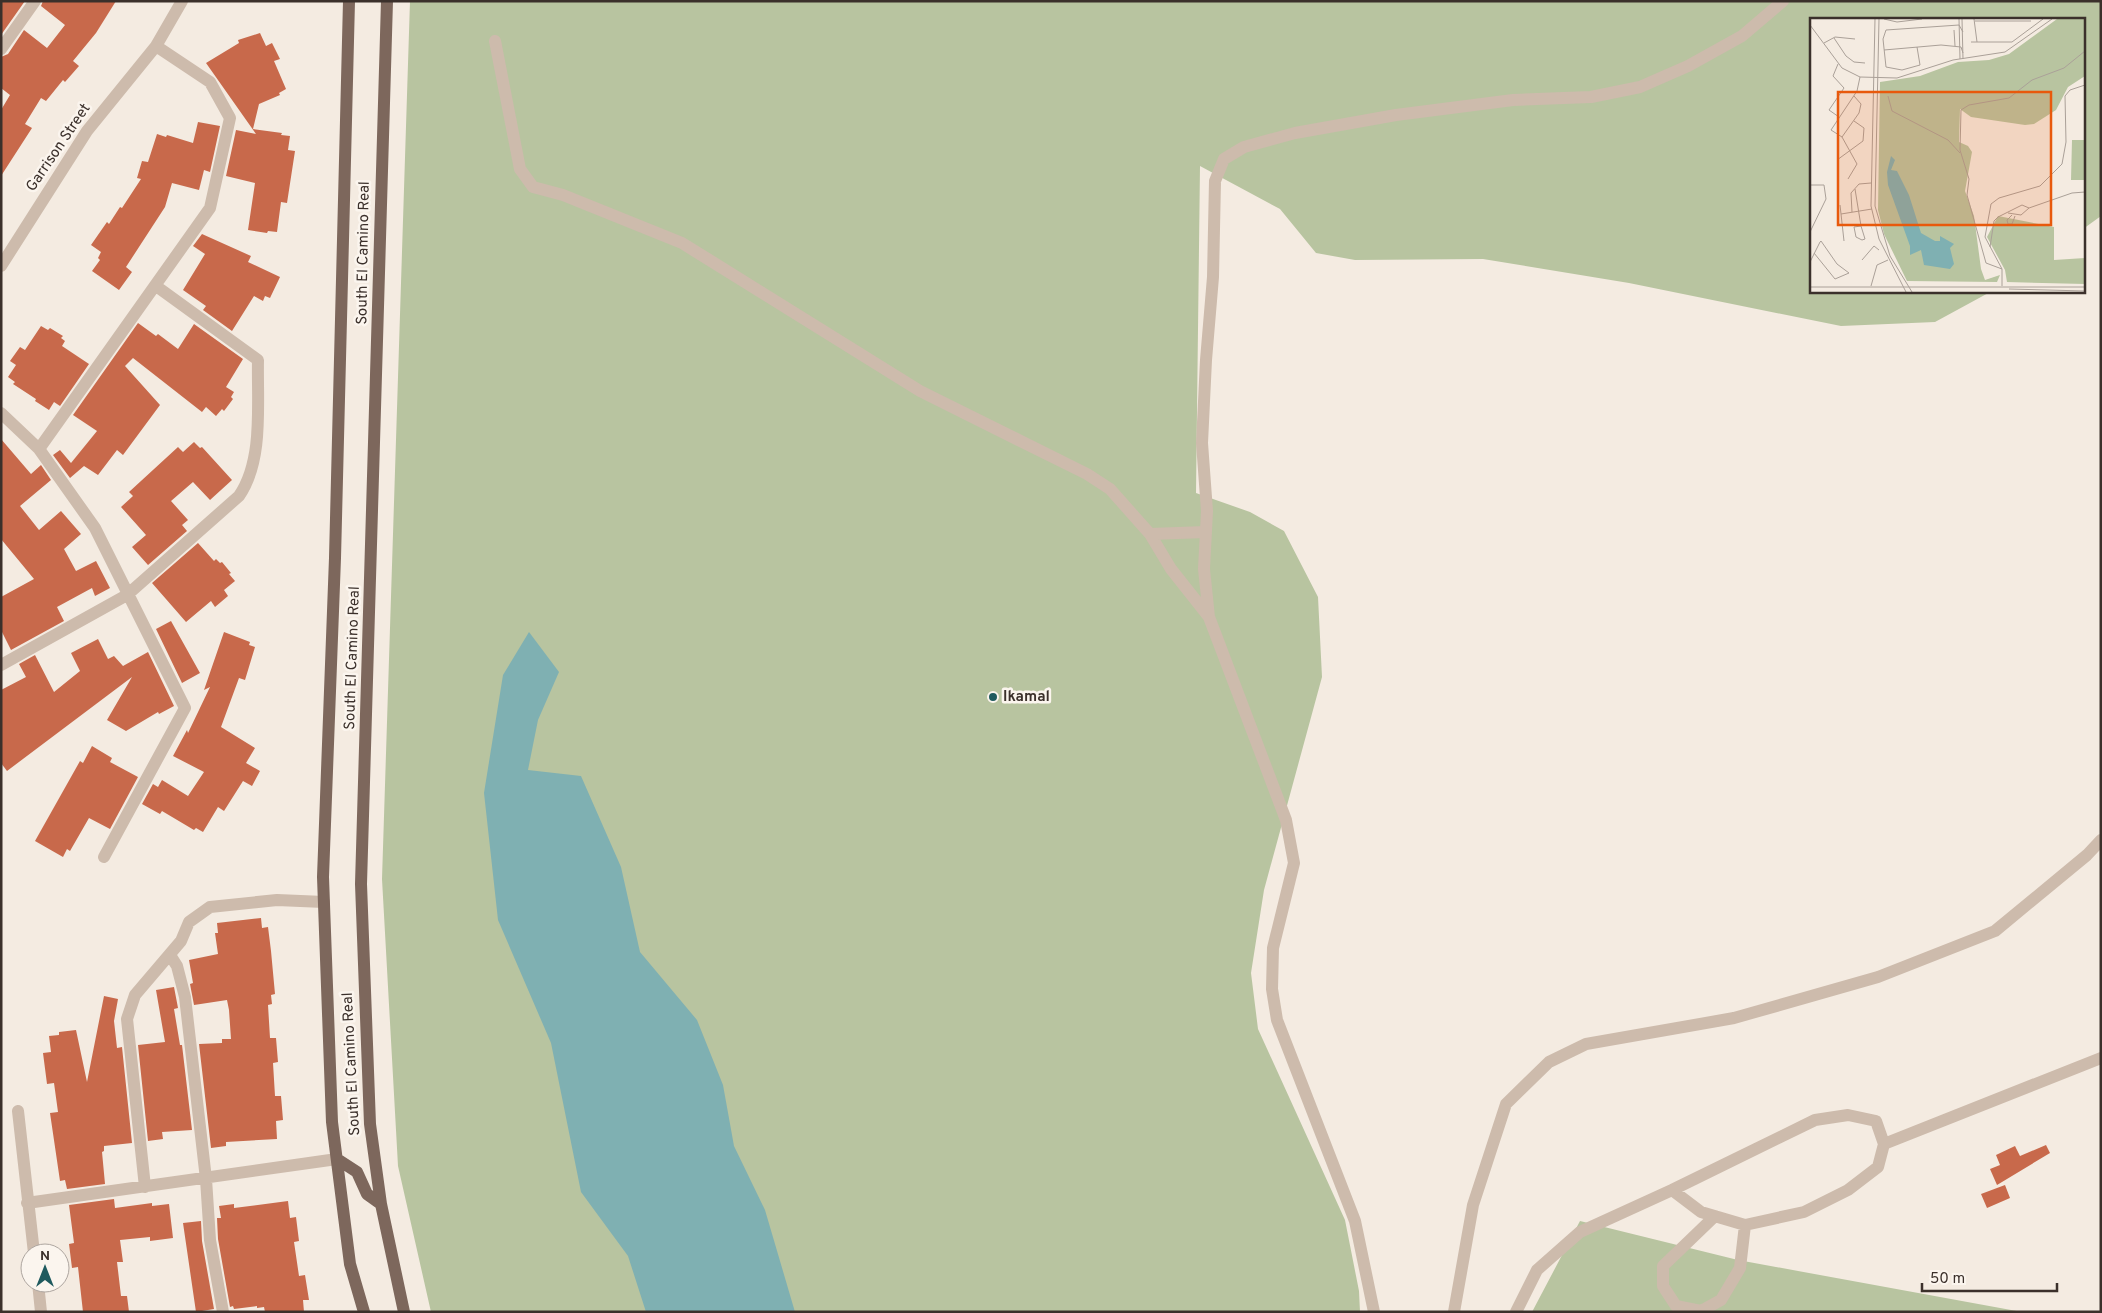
<svg xmlns="http://www.w3.org/2000/svg" width="2102" height="1313" viewBox="0 0 2102 1313" font-family="Overpass,sans-serif">
<style>
.green{fill:#b8c4a0}
.water{fill:#7fb0b2}
.building{fill:#c8694b}
.lines{fill:none;stroke-linecap:round;stroke-linejoin:round}
.minor{stroke:#cdbbac;stroke-width:12}
.major{stroke:#7d675c;stroke-width:12}
.poi-dot{fill:#1f5a5e;stroke:#fbf5ee;stroke-width:2}
.labels{text-anchor:middle;dominant-baseline:central;stroke-width:5;stroke-linejoin:round;paint-order:stroke}
.street-label{font-size:15px;fill:#3b302b;stroke:#fbf5ee}
.poi-label{font-size:15px;font-weight:bold;fill:#3b302b;stroke:#fbf5ee;text-anchor:start}
.inset-road{fill:none;stroke:#aaa098;stroke-width:1}
.view{fill:#e8590c;fill-opacity:0.15;stroke:#e8590c;stroke-width:2.5}
.inset-edge{fill:none;stroke:#3b302b;stroke-width:2.5}
</style>
<rect width="100%" height="100%" fill="#f4ebe1"/>
<path class="green" d="M 410,1 L 2101,1 L 2101,216 L 2083,229 L 2083,19 L 1811,19 L 1811,291 L 1992,291 L 1935,322 L 1841,326 L 1629,283 L 1483,259 L 1355,260 L 1316,253 L 1280,209 L 1200,166 L 1196,493 L 1250,512 L 1284,531 L 1318,597 L 1322,677 L 1264,890 L 1251,973 L 1258,1029 L 1345,1220 L 1359,1291 L 1360,1312 L 431,1312 L 398,1166 L 382,879 Z
M 1580,1221 L 1738,1260 L 2022,1312 L 1532,1312 Z"/>
<path class="water" d="M 529,632 L 559,672 L 538,720 L 528,770 L 581,776 L 621,867 L 640,952 L 697,1020 L 723,1085 L 734,1146 L 765,1210 L 795,1312 L 646,1312 L 628,1256 L 581,1192 L 551,1043 L 498,920 L 484,793 L 503,675 Z"/>
<path class="building" d="M 1,1 L 25,1 L 1,35 Z
M 43,1 L 116,1 L 96,33 L 73,61 L 79,66 L 65,82 L 63,80 L 46,101 L 41,98 L 25,124 L 32,128 L 1,176 L 1,110 L 10,95 L 1,88 L 1,57 L 8,54 L 24,30 L 47,48 L 65,25 L 41,6 Z
M 260,33 L 266,46 L 272,43 L 280,59 L 274,61 L 286,89 L 279,93 L 280,95 L 259,104 L 253,129 L 282,133 L 281,135 L 290,136 L 288,150 L 295,151 L 287,203 L 281,202 L 277,232 L 268,231 L 267,233 L 248,230 L 255,183 L 226,176 L 236,130 L 256,134 L 206,63 L 239,43 L 238,40 Z
M 198,122 L 220,126 L 210,172 L 204,170 L 199,190 L 172,183 L 165,207 L 126,267 L 132,272 L 119,290 L 92,271 L 100,260 L 98,258 L 101,252 L 91,245 L 107,222 L 109,224 L 120,207 L 122,208 L 141,179 L 137,178 L 142,161 L 148,162 L 157,134 L 166,137 L 167,135 L 193,143 Z
M 202,234 L 251,256 L 248,262 L 280,277 L 270,298 L 265,296 L 263,301 L 254,296 L 232,331 L 203,310 L 206,306 L 183,290 L 205,254 L 193,246 Z
M 138,323 L 156,336 L 158,334 L 178,349 L 194,324 L 243,359 L 226,387 L 234,392 L 231,397 L 233,399 L 224,411 L 222,409 L 216,416 L 206,407 L 202,412 L 133,358 L 125,366 L 160,405 L 123,455 L 117,450 L 98,475 L 84,466 L 70,478 L 53,455 L 60,450 L 71,463 L 97,431 L 73,415 Z
M 41,326 L 48,330 L 50,328 L 63,336 L 61,338 L 65,341 L 62,346 L 89,364 L 60,406 L 54,402 L 49,410 L 35,401 L 36,399 L 13,384 L 15,382 L 8,377 L 16,365 L 10,361 L 20,347 L 25,350 Z
M 1,439 L 31,474 L 41,465 L 51,480 L 20,506 L 39,530 L 61,511 L 81,534 L 64,549 L 76,571 L 96,561 L 110,588 L 95,596 L 92,588 L 57,607 L 64,621 L 11,650 L 1,630 L 1,597 L 34,579 L 1,539 Z
M 194,442 L 200,448 L 202,447 L 232,480 L 210,500 L 193,482 L 171,501 L 188,520 L 182,525 L 187,531 L 148,565 L 132,547 L 146,535 L 121,507 L 133,496 L 129,492 L 178,447 L 183,452 Z
M 198,543 L 214,561 L 216,559 L 220,563 L 222,562 L 231,573 L 229,574 L 235,581 L 224,590 L 228,596 L 215,607 L 211,601 L 186,622 L 152,583 Z
M 171,621 L 200,673 L 182,683 L 156,629 Z
M 224,632 L 250,642 L 249,645 L 255,647 L 245,680 L 239,678 L 221,727 L 255,748 L 246,763 L 260,771 L 252,786 L 243,781 L 224,811 L 218,807 L 203,832 L 196,828 L 194,830 L 162,811 L 160,814 L 142,804 L 153,784 L 158,787 L 162,780 L 188,796 L 204,772 L 173,756 L 187,730 L 188,733 L 210,687 L 204,690 Z
M 98,639 L 108,659 L 114,656 L 123,666 L 148,652 L 174,706 L 159,714 L 158,712 L 126,731 L 107,720 L 132,677 L 7,771 L 1,763 L 1,690 L 26,677 L 19,664 L 35,655 L 54,692 L 80,671 L 71,653 Z
M 92,746 L 112,758 L 110,762 L 138,777 L 110,829 L 89,818 L 70,851 L 67,849 L 63,857 L 35,841 L 80,761 L 83,763 Z
M 261,918 L 262,928 L 268,927 L 271,951 L 275,994 L 271,995 L 272,1004 L 268,1005 L 270,1038 L 276,1038 L 278,1062 L 273,1063 L 275,1096 L 281,1096 L 283,1120 L 276,1121 L 277,1139 L 226,1142 L 226,1146 L 211,1148 L 199,1044 L 222,1043 L 222,1039 L 231,1039 L 229,1010 L 227,1000 L 194,1005 L 190,984 L 193,983 L 189,960 L 218,954 L 215,933 L 218,933 L 217,923 Z
M 174,987 L 178,1008 L 174,1009 L 180,1045 L 182,1045 L 192,1130 L 162,1132 L 163,1139 L 148,1141 L 138,1045 L 165,1042 L 156,990 Z
M 104,996 L 118,999 L 114,1021 L 117,1048 L 122,1047 L 132,1143 L 104,1146 L 104,1151 L 102,1152 L 105,1184 L 67,1189 L 65,1180 L 60,1181 L 50,1113 L 58,1112 L 54,1083 L 47,1084 L 43,1053 L 51,1052 L 49,1036 L 59,1035 L 59,1032 L 76,1030 L 87,1082 Z
M 2046,1145 L 2050,1153 L 1997,1185 L 1990,1169 L 2000,1165 L 1996,1155 L 2015,1146 L 2020,1156 Z
M 2005,1185 L 2010,1198 L 1987,1208 L 1981,1194 Z
M 114,1199 L 115,1208 L 152,1203 L 152,1206 L 169,1204 L 173,1238 L 150,1241 L 150,1237 L 120,1240 L 123,1262 L 117,1262 L 121,1296 L 127,1296 L 129,1312 L 83,1312 L 78,1267 L 72,1268 L 69,1244 L 74,1243 L 69,1205 Z
M 288,1201 L 290,1218 L 296,1217 L 299,1241 L 294,1242 L 299,1276 L 305,1275 L 309,1300 L 303,1300 L 304,1312 L 265,1312 L 264,1307 L 257,1308 L 257,1306 L 234,1309 L 233,1306 L 230,1307 L 218,1239 L 217,1218 L 221,1218 L 219,1206 L 234,1204 L 234,1208 Z
M 201,1221 L 202,1241 L 214,1309 L 196,1312 L 183,1223 Z"/>
<g class="lines">
<path class="minor" d="M 495,41 L 520,169 L 533,187 L 563,195 L 682,243 L 920,391 L 1087,474 L 1110,489 L 1150,534 L 1171,569 L 1209,617
M 1,49 L 35,1
M 1,266 L 87,131 L 156,46 L 182,1
M 1,413 L 39,449 L 95,528 L 185,708 L 104,857
M 39,449 L 210,208 L 230,118 L 210,82 L 156,46
M 1150,534 L 1206,532
M 1,665 L 127,595 L 239,496 C 264,460 257,403 258,360 L 156,286
M 170,955 L 177,966 L 185,997 L 206,1179 L 210,1240 L 223,1312
M 18,1111 L 34,1253
M 1884,1144 L 2101,1058
M 145,1187 L 127,1019 L 135,995 L 181,941 L 189,922 L 210,907 L 277,900 L 324,902
M 27,1203 L 337,1159
M 1715,1216 L 1663,1266 L 1663,1286 L 1676,1306 L 1701,1311 L 1721,1300 L 1740,1268 L 1745,1225
M 38,1283 L 41,1312
M 1374,1312 L 1355,1221 L 1277,1020 L 1272,989 L 1273,948 L 1294,863 L 1286,820 L 1209,617 L 1204,569 L 1207,511 L 1202,443 L 1206,360 L 1213,277 L 1215,181 L 1224,159 L 1244,147 L 1295,133 L 1396,115 L 1513,100 L 1591,97 L 1640,87 L 1688,66 L 1742,36 L 1783,1
M 1454,1312 L 1473,1205 L 1506,1104 L 1549,1062 L 1586,1044 L 1734,1018 L 1878,977 L 1995,931 L 2087,855 L 2101,840
M 1516,1312 L 1537,1270 L 1580,1232 L 1672,1190 L 1815,1120 L 1848,1115 L 1876,1121 L 1884,1144 L 1878,1167 L 1848,1190 L 1804,1212 L 1745,1225 L 1701,1212 L 1672,1190"/>
<path class="major" d="M 349,1 L 335,558 L 323,877 L 332,1122 L 350,1264 L 364,1312
M 387,1 L 361,884 L 370,1124 L 381,1204 L 404,1312
M 337,1159 L 357,1172 L 367,1194 L 381,1204"/>
</g>
<circle class="poi-dot" cx="993" cy="697" r="5"/>
<g class="labels">
<g class="street-label">
<text transform="translate(59 148) rotate(-56)">Garrison Street</text>
<text transform="translate(364 253) rotate(-89)">South El Camino Real</text>
<text transform="translate(353 658) rotate(-88)">South El Camino Real</text>
<text transform="translate(352 1064) rotate(-93)">South El Camino Real</text>
</g>
<g class="poi-label">
<text x="1003" y="697">Ikamal</text>
</g>
</g>
<g transform="translate(1810 18)">
<rect width="275" height="275" fill="#f4ebe1"/>
<path d="M 247,1 L 275,1 L 275,58 L 258,69 L 246,92 L 224,106 L 215,107 L 161,99 L 150,91 L 149,124 L 158,128 L 162,134 L 155,173 L 164,198 L 171,251 L 175,262 L 190,257 L 187,264 L 97,263 L 74,216 L 68,192 L 70,64 L 110,58 L 148,44 L 179,42 L 199,36 ZM 262,122 L 275,122 L 275,162 L 261,162 ZM 188,198 L 244,209 L 244,242 L 275,240 L 275,266 L 197,264 L 195,252 L 177,219 Z" fill="#b8c4a0"/>
<path d="M 81,138 L 85,142 L 81,152 L 87,153 L 99,177 L 111,215 L 125,223 L 130,223 L 130,218 L 144,226 L 140,230 L 144,246 L 140,251 L 114,247 L 111,232 L 100,237 L 100,228 L 78,167 L 77,154 Z" fill="#7fb0b2"/>
<path class="inset-road" d="M 65,1 L 61,188 L 69,221 L 96,274M 69,1 L 65,188 L 80,238 L 102,274M 74,1 L 87,4 L 112,1M 149,1 L 150,41M 152,1 L 153,41M 164,1 L 167,24M 165,3 L 221,3M 0,7 L 32,50 L 50,59 L 87,60 L 143,42 L 195,34 L 242,1M 144,12 L 145,28M 24,20 L 36,38 L 44,44 L 55,45M 161,24 L 202,24 L 233,1M 14,25 L 25,19 L 45,21M 107,29 L 110,47 L 92,52 L 76,49 L 73,21 L 76,12 L 149,7 L 153,14M 74,32 L 131,27 L 151,29 L 153,35M 28,46 L 23,58 L 34,70 L 19,92 L 29,99M 78,78 L 82,93 L 138,122 L 150,135M 32,119 L 49,95 L 51,86 L 44,78M 27,142 L 53,123 L 54,110 L 44,103M 38,161 L 47,146 L 32,119 L 21,112 L 47,73 L 50,59M 0,167 L 14,167 L 16,181 L 0,214M 45,171 L 51,208M 30,187 L 34,223M 219,190 L 262,175 L 275,174M 42,194 L 41,175 L 49,166 L 61,165M 31,196 L 62,191M 202,197 L 197,202 L 198,206 L 202,206 L 205,198M 51,208 L 55,221 L 52,222 L 46,219 L 44,209 ZM 180,229 L 184,203 L 188,199 L 212,187 L 219,190 L 211,197 L 198,195M 52,242 L 64,228 L 69,232M 0,244 L 10,224 L 11,223 L 27,246 L 39,255 L 25,261 L 4,235M 192,251 L 176,245 L 157,177 L 159,161 L 150,132 L 151,92 L 159,87 L 199,80 L 222,62 L 254,50 L 275,33M 61,268 L 67,247 L 78,242M 192,268 L 192,251 L 175,219 L 181,186 L 189,180 L 230,168 L 252,146 L 256,124 L 255,78 L 260,72 L 275,67M 0,269 L 275,269M 199,271 L 275,273"/>
<path class="view" d="M 28,74 L 241,74 L 241,207 L 28,207 Z"/>
<rect width="275" height="275" class="inset-edge"/>
</g>
<rect width="2102" height="1313" fill="none" stroke="#3b302b" stroke-width="5"/>
<g transform="translate(45 1268)"><circle r="24" fill="#fbf5ee" stroke="#aea6a0"/>
<path d="M0-4L9 19L0 12L-9 19Z" fill="#1f5a5e"/>
<text y="-8" font-size="14" font-weight="bold" text-anchor="middle" fill="#3b302b">N</text>
</g>
<path d="M1922 1283v8h135v-8" fill="none" stroke="#3b302b" stroke-width="2.5"/>
<text x="1930" y="1283" font-size="15" fill="#3b302b" stroke="#fbf5ee" stroke-width="4" paint-order="stroke">50 m</text>
</svg>
